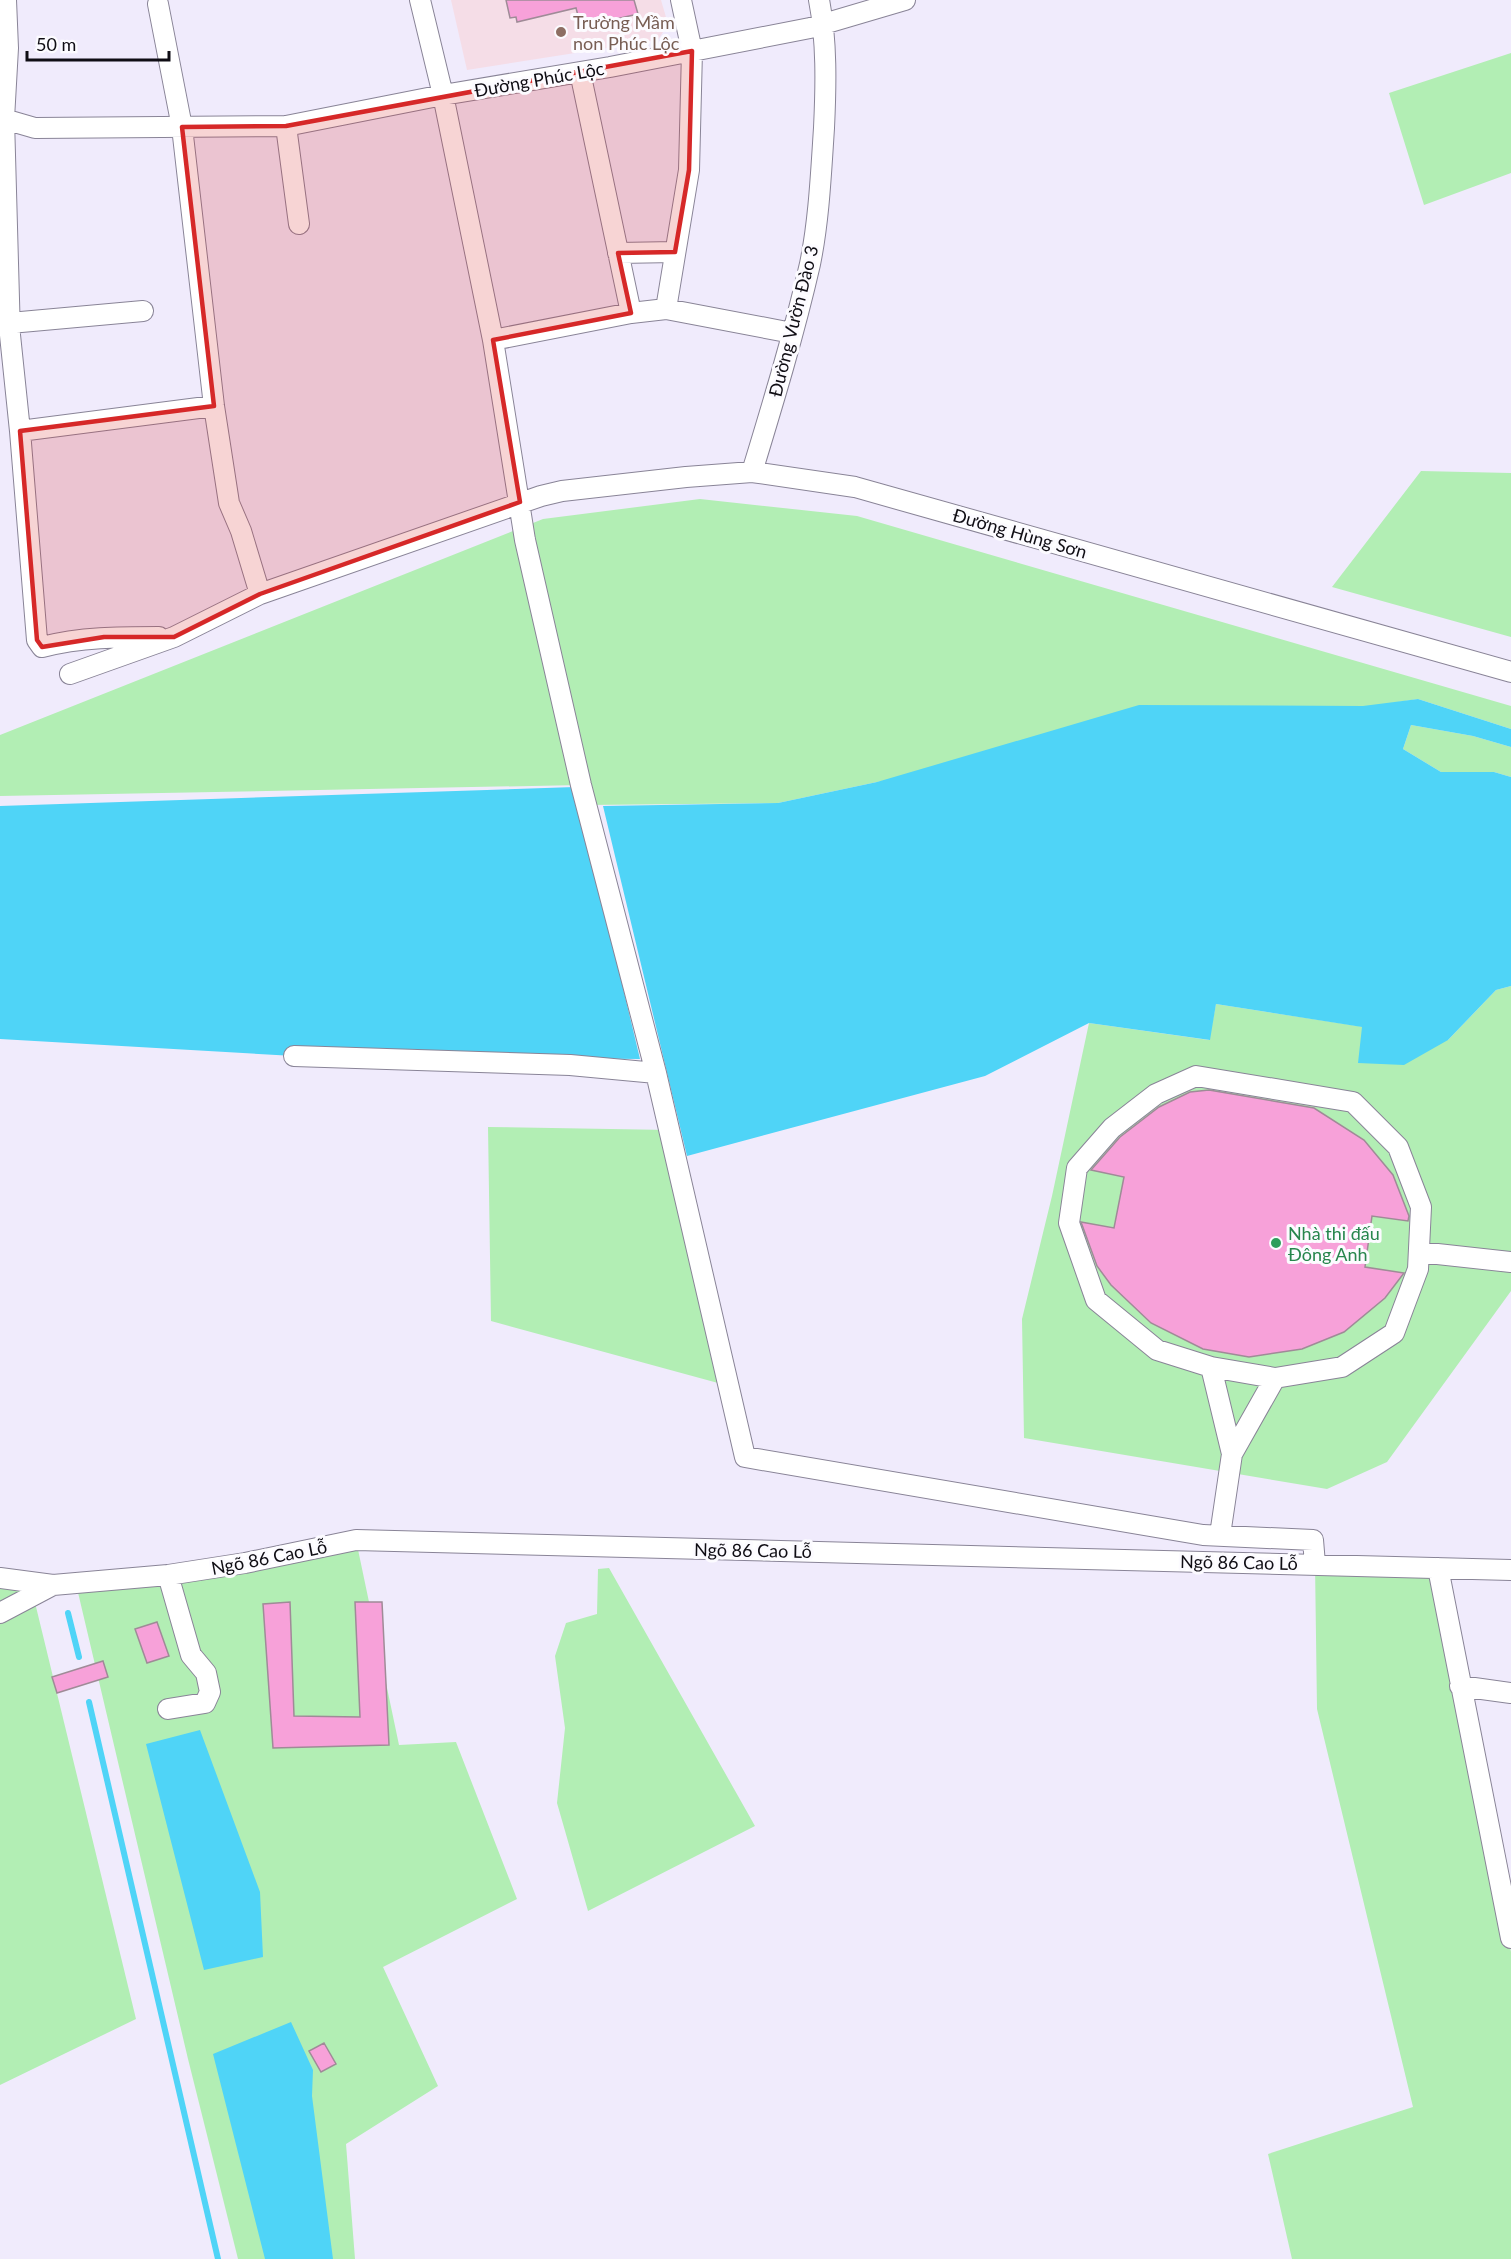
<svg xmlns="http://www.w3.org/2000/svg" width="1511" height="2259" viewBox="0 0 1511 2259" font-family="Lato,sans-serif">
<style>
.education{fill:#f5dde7}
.green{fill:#b2eeb4}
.water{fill:#4fd4f7}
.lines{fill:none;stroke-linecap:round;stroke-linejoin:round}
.stream{stroke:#4fd4f7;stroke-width:6}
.building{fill:#f7a1d9;stroke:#9f8b97;stroke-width:1.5}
.minor-casing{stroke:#898497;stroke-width:22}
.minor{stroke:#fff;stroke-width:20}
.marked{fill:#d62828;fill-opacity:0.2;stroke:#d62828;stroke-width:4.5;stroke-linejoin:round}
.education-dot{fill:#8d6e63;stroke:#fcfbff;stroke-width:2}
.leisure-dot{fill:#2e9e5b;stroke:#fcfbff;stroke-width:2}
.labels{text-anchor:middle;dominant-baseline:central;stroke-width:6;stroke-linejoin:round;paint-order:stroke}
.education-label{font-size:18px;fill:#785e54;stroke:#fcfbff;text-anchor:start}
.street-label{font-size:18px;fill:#0f0d14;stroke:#fcfbff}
.leisure-label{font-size:18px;fill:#27864d;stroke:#fcfbff;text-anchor:start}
</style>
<rect width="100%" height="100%" fill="#f0ebfc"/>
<path class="education" d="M 451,0 L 661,0 L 668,24 L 658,40 L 467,70 Z"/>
<path class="green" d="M 1511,53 L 1511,173 L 1424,205 L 1389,93 Z
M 1421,471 L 1511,473 L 1511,637 L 1332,587 Z
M 700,499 L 857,516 L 1511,706 L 1511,729 L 1418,699 L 877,782 L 778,803 L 586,805 L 581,785 L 0,796 L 0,735 L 543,519 Z
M 1411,725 L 1473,736 L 1511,747 L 1511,777 L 1494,772 L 1441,772 L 1403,749 Z
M 1511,986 L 1511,1291 L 1387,1462 L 1327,1489 L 1024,1438 L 1022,1319 L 1052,1196 L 1089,1023 L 1209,1040 L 1216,1004 L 1448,1040 L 1496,990 Z
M 488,1127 L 669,1130 L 729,1386 L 491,1321 Z
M 356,1540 L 399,1745 L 456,1742 L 517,1899 L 383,1967 L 438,2086 L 346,2144 L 355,2259 L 238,2259 L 188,2059 L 76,1584 Z
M 1315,1564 L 1438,1568 L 1511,1952 L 1511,2259 L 1292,2259 L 1268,2154 L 1413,2107 L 1317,1709 Z
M 609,1568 L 755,1826 L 588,1911 L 557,1803 L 565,1728 L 555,1656 L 566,1623 L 597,1614 L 598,1569 Z
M 0,1578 L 30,1582 L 136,2019 L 0,2085 Z"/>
<path class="water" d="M 1418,699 L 1511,729 L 1511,747 L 1473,736 L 1411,725 L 1403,749 L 1441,772 L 1494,772 L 1511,777 L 1511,986 L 1496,990 L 1448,1040 L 1404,1065 L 1358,1063 L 1362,1027 L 1216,1004 L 1210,1040 L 1089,1023 L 985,1076 L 687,1156 L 603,806 L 778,803 L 877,782 L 1139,705 L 1363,706 Z
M 575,787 L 640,1059 L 294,1056 L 0,1039 L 0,806 Z
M 200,1730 L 260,1892 L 263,1957 L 204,1970 L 146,1744 Z
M 291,2022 L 313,2070 L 312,2096 L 333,2259 L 265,2259 L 213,2054 Z"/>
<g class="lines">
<path class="stream" d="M 68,1613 L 79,1657
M 89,1702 L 218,2259"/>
</g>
<path class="building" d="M 506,0 L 634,0 L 638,14 L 581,27 L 576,8 L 517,22 L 516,17 L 510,18 Z
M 1209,1090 L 1314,1108 L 1364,1140 L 1393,1175 L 1409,1216 L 1408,1221 L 1372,1216 L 1365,1267 L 1404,1273 L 1385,1298 L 1344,1332 L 1302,1349 L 1249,1357 L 1203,1349 L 1151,1323 L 1111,1285 L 1097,1266 L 1081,1222 L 1114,1228 L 1124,1177 L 1091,1170 L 1120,1137 L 1159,1107 L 1190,1092 Z
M 290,1602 L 294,1716 L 360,1717 L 355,1602 L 382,1602 L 389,1745 L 273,1748 L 263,1604 Z
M 157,1622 L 169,1656 L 147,1663 L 135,1629 Z
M 103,1661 L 108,1677 L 57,1693 L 52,1677 Z
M 324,2043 L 336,2064 L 321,2072 L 309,2051 Z"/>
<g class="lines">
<g class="minor-casing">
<path id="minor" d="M 6,0 L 8,48 L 4,119 L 10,335 L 20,431 L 37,640 L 42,647 C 81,637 119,637 159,637
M 420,0 L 443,95 L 493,340 L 525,540 L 581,785 L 656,1073 L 745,1457 L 1203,1535 L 1313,1540 L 1315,1564
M 158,4 L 182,127 L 214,406 L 229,503 L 241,531 L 260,594
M 580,72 L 631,313
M 0,122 L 4,119 L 35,128 L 286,126 L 443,95 L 610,67 L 810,28 L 905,0
M 286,126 L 299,224
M 618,253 L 675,252
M 666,309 L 689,170 L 692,51 L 681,0
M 10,323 L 143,311
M 493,340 L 631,313 L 666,309 L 792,333
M 20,431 L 214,406
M 752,472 C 773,403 794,334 810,264 C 819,220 821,173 824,128 C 826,86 827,41 819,0
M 70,674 L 174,637 L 260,594 L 541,496 L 562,491 L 686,477 L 752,472 L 855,487 L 1511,672
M 294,1056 L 570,1065 L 656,1073
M 1419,1252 L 1511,1262
M 1211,1367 L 1275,1378
M 1220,1535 L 1232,1454 L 1275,1378 L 1342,1367 L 1394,1333 L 1418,1269 L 1421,1207 L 1398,1147 L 1353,1102 L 1196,1076 L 1156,1094 L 1112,1128 L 1077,1168 L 1069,1223 L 1096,1300 L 1157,1350 L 1211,1367 L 1232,1454
M 1438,1568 L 1511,1938
M 168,1575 L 191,1655 L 206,1673 L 210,1692 L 205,1703 L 168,1709
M 0,1578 L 53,1585 L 168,1575 L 245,1563 L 356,1540 L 1511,1570
M 0,1613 L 53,1585
M 1460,1686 L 1511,1693"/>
</g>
<use href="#minor" class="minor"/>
</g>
<path class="marked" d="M 692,51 L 689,170 L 675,252 L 618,253 L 631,313 L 493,340 L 520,502 L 260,594 L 174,637 L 104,637 L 42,647 L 37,640 L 20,431 L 214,406 L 182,127 L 286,126 Z"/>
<circle class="education-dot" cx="561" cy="32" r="6"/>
<circle class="leisure-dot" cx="1276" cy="1243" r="6"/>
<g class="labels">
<g class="education-label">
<text x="573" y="22">Trường Mầm<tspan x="573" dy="21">non Phúc Lộc</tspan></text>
</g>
<g class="street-label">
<text transform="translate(539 79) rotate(-10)">Đường Phúc Lộc</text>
<text transform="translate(793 321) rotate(-76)">Đường Vườn Đào 3</text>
<text transform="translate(1020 533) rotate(16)">Đường Hùng Sơn</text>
<text transform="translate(753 1550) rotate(1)">Ngõ 86 Cao Lỗ</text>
<text transform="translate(269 1557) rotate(-11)">Ngõ 86 Cao Lỗ</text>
<text transform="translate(1239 1562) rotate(1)">Ngõ 86 Cao Lỗ</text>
</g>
<g class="leisure-label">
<text x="1288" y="1233">Nhà thi đấu<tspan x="1288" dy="21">Đông Anh</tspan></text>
</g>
</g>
<path d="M27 51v9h142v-9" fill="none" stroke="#0f0d14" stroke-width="3"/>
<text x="36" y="51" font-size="18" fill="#0f0d14" stroke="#fcfbff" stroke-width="4.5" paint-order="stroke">50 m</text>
</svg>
